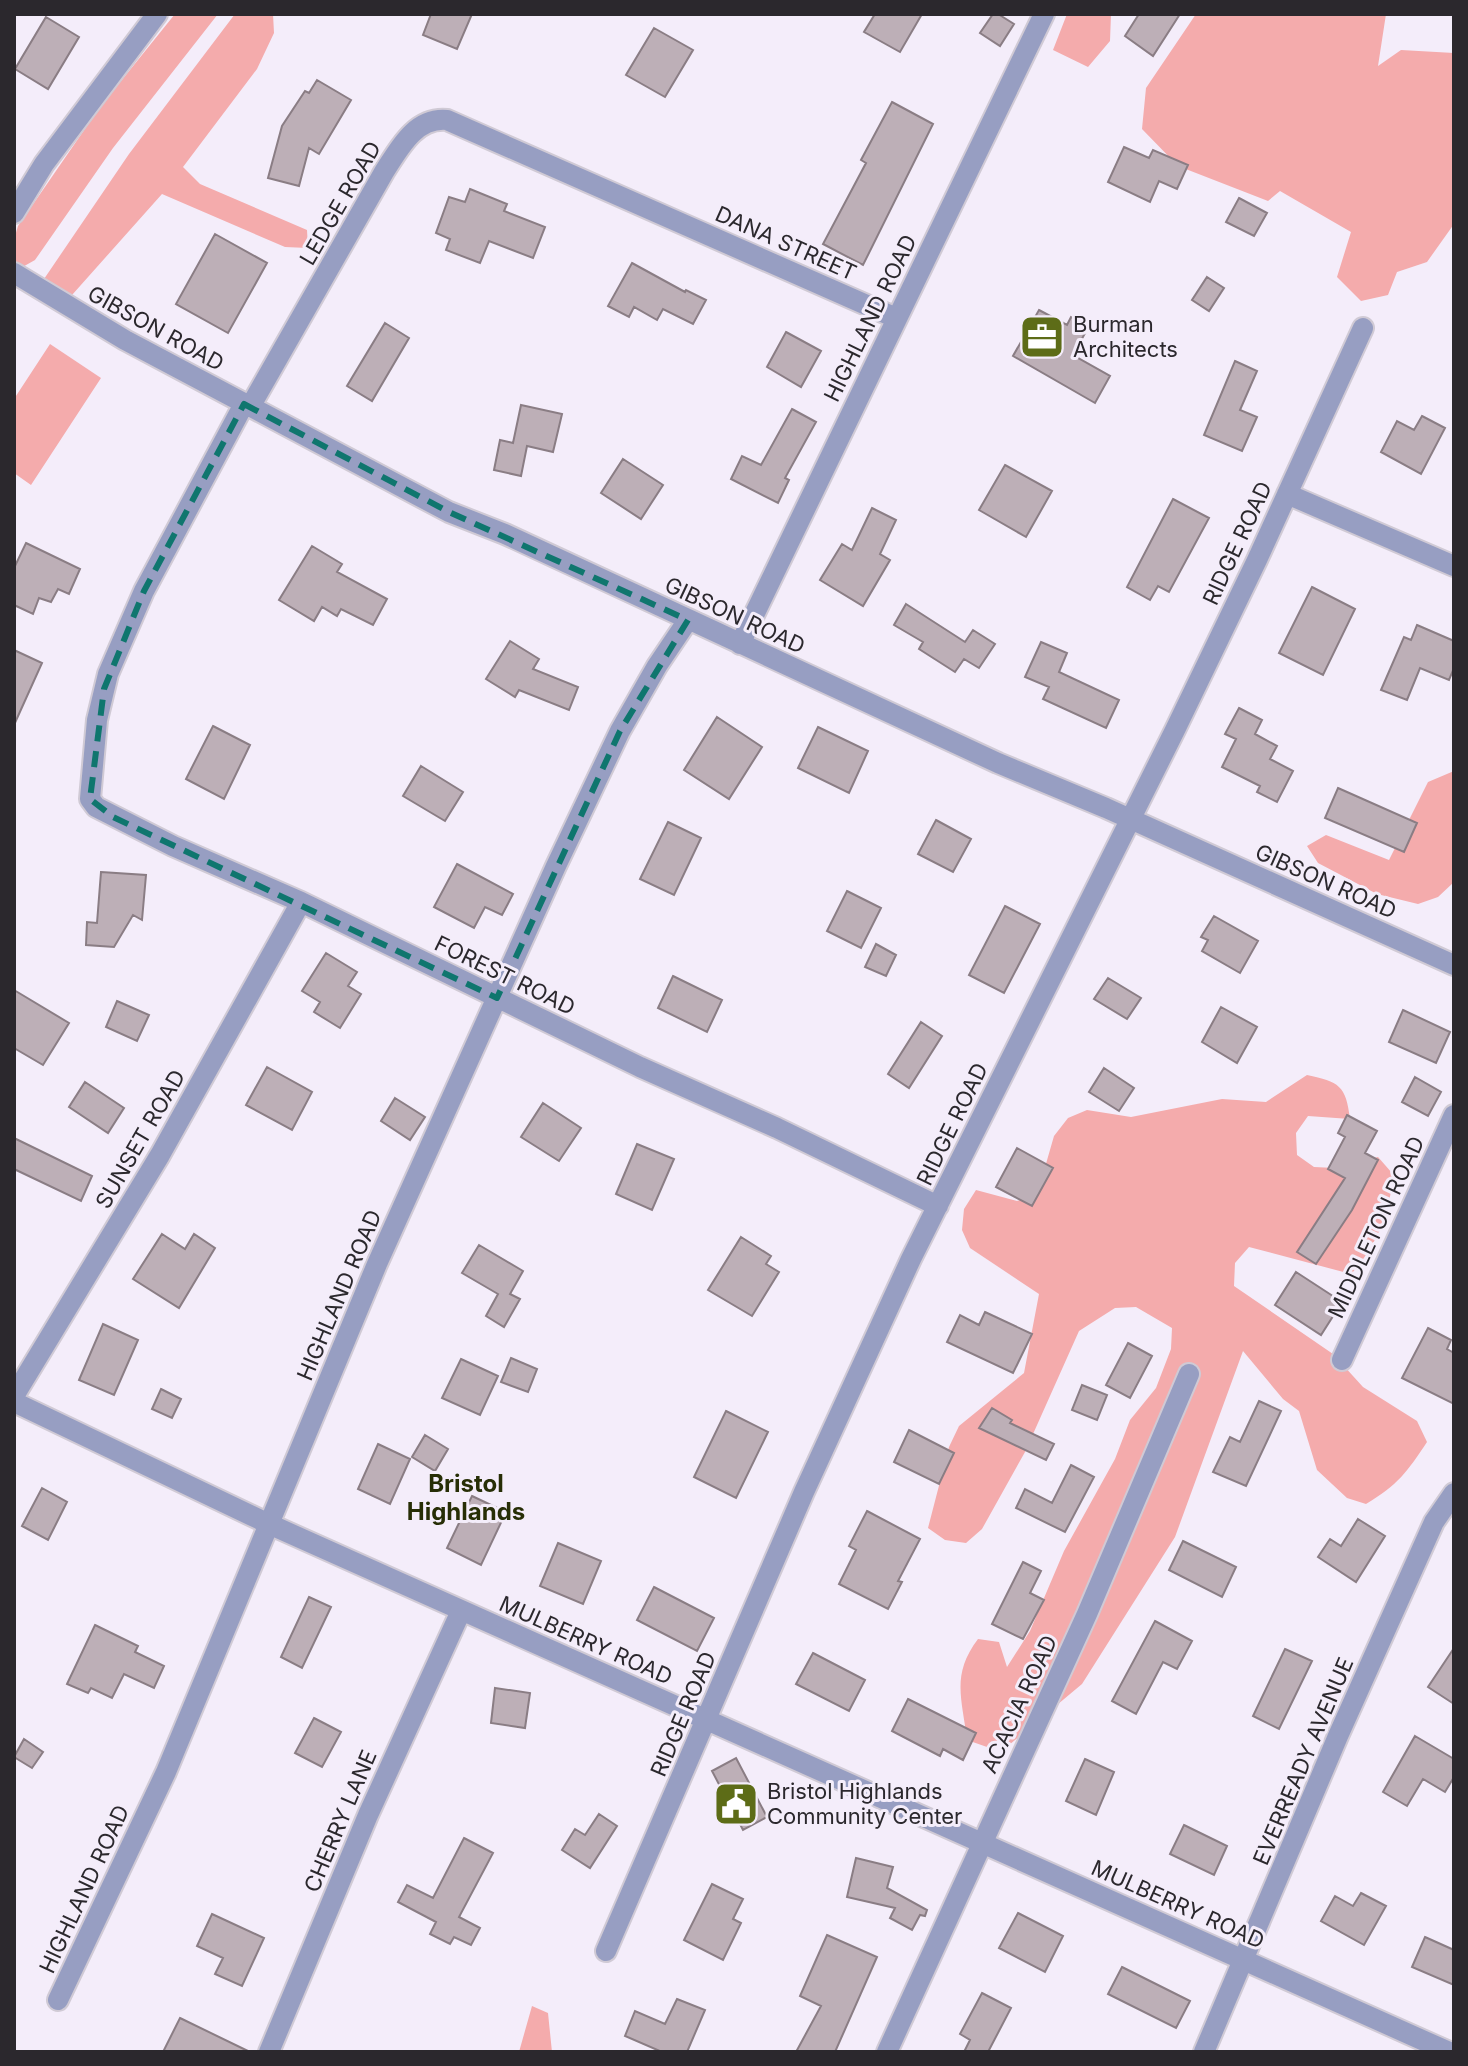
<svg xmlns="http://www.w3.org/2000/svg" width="1468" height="2066" viewBox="0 0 1468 2066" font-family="Inter,sans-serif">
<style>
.green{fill:#f4abac}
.building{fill:#bdafb7;stroke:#8a7d84;stroke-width:2}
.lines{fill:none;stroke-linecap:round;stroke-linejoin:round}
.street-casing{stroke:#d0cad5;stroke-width:24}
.street{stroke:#979ec2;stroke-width:20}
.marked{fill:none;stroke:#0f766e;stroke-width:6;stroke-dasharray:16 10;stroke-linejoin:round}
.labels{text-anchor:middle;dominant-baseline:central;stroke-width:6;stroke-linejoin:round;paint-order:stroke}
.street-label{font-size:22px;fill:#2b282d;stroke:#f4edfa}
.poi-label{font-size:22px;fill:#2b282d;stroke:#f4edfa;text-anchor:start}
.neighbourhood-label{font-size:24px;font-weight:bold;fill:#272e06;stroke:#f4edfa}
</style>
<rect width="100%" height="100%" fill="#f4edfa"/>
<path class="green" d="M 175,14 L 218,14 L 113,148 L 35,260 L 19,269 C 12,254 13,241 18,226 L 100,107 Z
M 235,14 L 273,14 L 274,33 L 257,69 L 183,167 L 200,184 L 307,230 L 308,248 L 285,247 L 162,194 L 72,295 L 44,279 L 129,154 Z
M 1067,14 L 1111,14 L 1110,41 L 1088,67 L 1053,50 Z
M 1196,14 L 1386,14 L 1378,66 L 1401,50 L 1454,53 L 1454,224 L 1427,262 L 1397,272 L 1388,295 L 1361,301 L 1337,277 L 1351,232 L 1280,191 L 1268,201 L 1178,166 L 1142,129 L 1146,88 Z
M 50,344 L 101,378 L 31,485 L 14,473 L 14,399 Z
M 1454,771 L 1454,882 L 1438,897 L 1418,904 L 1377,894 L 1318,863 L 1307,846 L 1326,835 L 1389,860 L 1428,782 Z
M 1307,1075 C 1339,1082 1346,1085 1350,1119 L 1308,1116 L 1296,1133 L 1297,1155 L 1314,1167 L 1335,1168 L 1378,1157 L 1392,1173 C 1393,1208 1375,1249 1351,1274 L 1249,1247 L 1235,1263 L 1234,1286 L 1333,1354 L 1363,1387 L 1417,1421 L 1427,1442 C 1407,1472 1398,1485 1366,1504 L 1347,1498 L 1317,1470 L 1299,1411 L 1283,1399 L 1243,1351 L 1175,1537 L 1082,1684 L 1009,1745 L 987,1747 L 967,1740 C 962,1698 951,1675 978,1639 L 999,1642 L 1007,1667 L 1030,1631 L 1064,1551 L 1115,1459 L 1130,1420 L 1156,1388 L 1171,1349 L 1172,1328 L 1136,1307 L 1115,1308 L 1079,1331 L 1025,1452 L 982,1529 L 966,1543 L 945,1540 L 928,1528 L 949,1447 L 959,1426 L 1024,1373 L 1039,1294 L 970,1248 L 962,1230 L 964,1209 L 976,1190 L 1017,1201 L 1037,1195 L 1054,1136 L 1068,1118 L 1087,1110 L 1131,1117 L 1222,1099 L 1266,1102 Z
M 532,2006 L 548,2013 L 552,2052 L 519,2052 Z"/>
<path class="building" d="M 431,14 L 472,14 L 457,49 L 423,35 Z
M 875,14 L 922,14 L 900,52 L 864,32 Z
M 993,14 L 998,14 L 1014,24 L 1000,46 L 980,33 Z
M 1139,14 L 1180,14 L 1153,56 L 1125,36 Z
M 46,17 L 79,37 L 48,89 L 15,69 Z
M 654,28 L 693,50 L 665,97 L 626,75 Z
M 317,80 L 351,100 L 319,154 L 309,148 L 299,186 L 268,178 L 282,126 L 305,91 L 309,93 Z
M 892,102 L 933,124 L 863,265 L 823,244 L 866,163 L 861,160 Z
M 1124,147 L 1149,158 L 1153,150 L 1188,165 L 1177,189 L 1159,181 L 1150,202 L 1108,182 Z
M 470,189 L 507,204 L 504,211 L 545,227 L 533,258 L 489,241 L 480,263 L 446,250 L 450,239 L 436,233 L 449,197 L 465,202 Z
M 1239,198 L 1267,213 L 1254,236 L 1226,222 Z
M 215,234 L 267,263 L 228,333 L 176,304 Z
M 632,263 L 685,292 L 686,290 L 706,300 L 693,324 L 663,309 L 657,320 L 634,307 L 629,317 L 608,306 Z
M 1207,277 L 1224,288 L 1209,311 L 1192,300 Z
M 1039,310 L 1067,325 L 1071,317 L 1089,326 L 1073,355 L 1110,376 L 1095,403 L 1013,356 Z
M 385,323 L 409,338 L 372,401 L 347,386 Z
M 786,332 L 821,351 L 801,387 L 767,367 Z
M 1235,361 L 1257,371 L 1240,410 L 1257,417 L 1242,451 L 1204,435 Z
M 521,405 L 562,414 L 553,452 L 527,446 L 521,476 L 494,470 L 500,440 L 513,443 Z
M 792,409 L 816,422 L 785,478 L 789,480 L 778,503 L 731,479 L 742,456 L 761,465 Z
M 1422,416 L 1445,428 L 1421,474 L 1381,452 L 1397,421 L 1414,430 Z
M 623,459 L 663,485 L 641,519 L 601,493 Z
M 1005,465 L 1052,491 L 1026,537 L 979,510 Z
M 1173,499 L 1209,518 L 1169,592 L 1158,586 L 1150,600 L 1127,587 Z
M 872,508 L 896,520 L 880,554 L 890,560 L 863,606 L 820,580 L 842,544 L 852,550 Z
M 26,543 L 80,569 L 69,594 L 58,589 L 51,602 L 39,598 L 33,614 L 14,605 L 14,568 Z
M 312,546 L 342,564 L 337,572 L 387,599 L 373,625 L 341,609 L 337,616 L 322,607 L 314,621 L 279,600 Z
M 1312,587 L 1355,609 L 1323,675 L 1279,653 Z
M 906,604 L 965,642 L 973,630 L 995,644 L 979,668 L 964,659 L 955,672 L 919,649 L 923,642 L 894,625 Z
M 1417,625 L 1454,641 L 1454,668 L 1449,680 L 1420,668 L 1407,700 L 1381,690 L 1404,637 L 1411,640 Z
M 510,641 L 539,659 L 533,669 L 578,687 L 569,710 L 519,690 L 515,697 L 486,679 Z
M 1041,642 L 1067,653 L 1059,672 L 1119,700 L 1106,728 L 1043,699 L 1049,687 L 1025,677 Z
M 14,650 L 42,663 L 14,725 Z
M 1239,708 L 1262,720 L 1255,734 L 1277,746 L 1270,759 L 1293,771 L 1277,802 L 1257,792 L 1260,786 L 1222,767 L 1236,739 L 1225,734 Z
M 717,717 L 762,747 L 729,799 L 684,770 Z
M 213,726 L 250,745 L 224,799 L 186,779 Z
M 818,727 L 868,751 L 849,793 L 798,768 Z
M 421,766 L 463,792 L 445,821 L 403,796 Z
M 1338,788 L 1417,823 L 1404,852 L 1325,818 Z
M 936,820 L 971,839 L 953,872 L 918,854 Z
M 668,822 L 701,838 L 674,895 L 640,879 Z
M 457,864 L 513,894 L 502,915 L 485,907 L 474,928 L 434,907 Z
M 101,872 L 146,875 L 142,920 L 133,915 L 114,947 L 86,945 L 87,922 L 97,923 Z
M 847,891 L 881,908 L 861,948 L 827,931 Z
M 1005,906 L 1040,924 L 1004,993 L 969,975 Z
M 1214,916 L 1258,941 L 1240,973 L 1202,951 L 1208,940 L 1201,937 Z
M 876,944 L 896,955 L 886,976 L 865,967 Z
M 326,953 L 357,972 L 348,986 L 361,994 L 340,1028 L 314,1012 L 320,1002 L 302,991 Z
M 673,976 L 722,1000 L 707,1032 L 658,1008 Z
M 1108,978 L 1141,998 L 1127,1019 L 1094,999 Z
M 14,990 L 69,1023 L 43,1065 L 14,1048 Z
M 117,1001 L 149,1015 L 137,1041 L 106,1027 Z
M 1221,1007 L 1257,1027 L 1237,1063 L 1202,1042 Z
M 1403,1010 L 1450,1032 L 1436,1063 L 1389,1042 Z
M 921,1022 L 942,1036 L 909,1088 L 888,1074 Z
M 267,1067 L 312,1092 L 292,1130 L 246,1105 Z
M 1104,1068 L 1134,1088 L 1119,1111 L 1089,1092 Z
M 1415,1077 L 1441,1092 L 1428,1116 L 1402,1102 Z
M 85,1082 L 124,1108 L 108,1133 L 69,1107 Z
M 395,1098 L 425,1117 L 410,1140 L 381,1121 Z
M 543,1103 L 581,1128 L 559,1161 L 521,1137 Z
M 1347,1115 L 1377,1131 L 1365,1153 L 1378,1160 L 1352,1210 L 1316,1264 L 1297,1252 L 1345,1178 L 1328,1169 L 1345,1137 L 1338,1133 Z
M 14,1138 L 92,1176 L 81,1201 L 14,1169 Z
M 637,1144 L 674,1159 L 652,1210 L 616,1194 Z
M 1017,1148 L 1053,1168 L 1032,1206 L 996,1187 Z
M 162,1234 L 185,1249 L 194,1234 L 215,1248 L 179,1308 L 133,1279 Z
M 741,1237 L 771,1256 L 766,1264 L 779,1272 L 752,1316 L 708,1290 Z
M 479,1245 L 523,1271 L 510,1294 L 520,1299 L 504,1327 L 486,1316 L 498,1294 L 462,1273 Z
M 1296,1272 L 1342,1302 L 1321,1335 L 1275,1305 Z
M 985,1312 L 1032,1334 L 1013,1373 L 947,1342 L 960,1315 L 979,1325 Z
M 103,1324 L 138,1340 L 114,1395 L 79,1380 Z
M 1428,1328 L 1451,1340 L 1447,1349 L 1454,1353 L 1454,1404 L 1402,1378 Z
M 1128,1343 L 1152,1356 L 1130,1398 L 1106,1385 Z
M 511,1358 L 537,1369 L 528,1392 L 501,1382 Z
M 461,1359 L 498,1376 L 480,1415 L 442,1398 Z
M 1082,1385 L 1107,1395 L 1097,1420 L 1072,1410 Z
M 161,1389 L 181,1399 L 172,1418 L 152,1409 Z
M 1259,1401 L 1281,1411 L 1246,1486 L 1213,1472 L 1230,1437 L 1240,1442 Z
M 992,1408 L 1012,1420 L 1010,1423 L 1054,1444 L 1046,1460 L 979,1428 Z
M 726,1411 L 768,1432 L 736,1498 L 694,1477 Z
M 909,1430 L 954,1453 L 939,1484 L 894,1462 Z
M 425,1435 L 448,1449 L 435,1471 L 412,1457 Z
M 378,1444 L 410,1459 L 390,1504 L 358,1489 Z
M 1071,1465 L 1094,1477 L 1065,1532 L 1016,1508 L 1025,1489 L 1052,1503 Z
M 42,1488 L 67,1502 L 48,1540 L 22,1526 Z
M 472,1496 L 506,1512 L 481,1565 L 447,1548 Z
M 867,1511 L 920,1539 L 898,1581 L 902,1582 L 888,1609 L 839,1584 L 856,1550 L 849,1546 Z
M 1358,1519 L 1385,1536 L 1356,1582 L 1318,1557 L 1330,1539 L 1341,1546 Z
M 1183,1541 L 1236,1567 L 1222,1597 L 1169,1570 Z
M 558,1543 L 601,1561 L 583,1604 L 540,1586 Z
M 1023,1562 L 1041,1571 L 1030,1593 L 1044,1600 L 1023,1639 L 992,1624 Z
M 654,1587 L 714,1618 L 697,1651 L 637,1620 Z
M 309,1597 L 331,1607 L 302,1668 L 281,1657 Z
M 1155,1621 L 1192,1641 L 1177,1669 L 1163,1662 L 1136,1714 L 1112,1701 Z
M 95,1625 L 138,1646 L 135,1652 L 164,1666 L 154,1688 L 124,1674 L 112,1698 L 91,1688 L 88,1693 L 67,1684 Z
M 1454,1648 L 1454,1704 L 1428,1687 Z
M 1285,1649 L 1312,1661 L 1279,1729 L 1253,1716 Z
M 813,1653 L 865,1680 L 849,1711 L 796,1684 Z
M 495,1688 L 530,1693 L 525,1728 L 491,1723 Z
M 908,1699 L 976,1733 L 963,1760 L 943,1749 L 940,1756 L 892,1731 Z
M 314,1718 L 341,1732 L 322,1767 L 295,1753 Z
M 1415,1736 L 1454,1759 L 1454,1777 L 1445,1792 L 1423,1779 L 1407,1806 L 1383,1792 Z
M 24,1739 L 43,1752 L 32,1768 L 14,1757 Z
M 736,1758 L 767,1817 L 743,1830 L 712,1771 Z
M 1085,1759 L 1114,1772 L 1096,1815 L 1066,1801 Z
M 599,1814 L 617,1826 L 590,1868 L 562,1850 L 575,1829 L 585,1835 Z
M 1184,1825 L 1227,1846 L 1214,1875 L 1170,1854 Z
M 464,1838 L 493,1853 L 459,1917 L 480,1928 L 471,1945 L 454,1937 L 450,1944 L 430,1934 L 436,1922 L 398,1902 L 407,1885 L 433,1898 Z
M 856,1858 L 893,1867 L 887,1888 L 927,1910 L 925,1916 L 920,1915 L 912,1930 L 890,1918 L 895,1908 L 847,1897 Z
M 712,1884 L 743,1899 L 733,1919 L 741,1923 L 723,1960 L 684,1940 Z
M 1361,1893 L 1386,1906 L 1364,1945 L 1321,1921 L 1335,1896 L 1353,1906 Z
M 1018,1913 L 1063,1936 L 1045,1972 L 999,1948 Z
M 212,1914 L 264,1938 L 242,1986 L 215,1974 L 223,1958 L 197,1946 Z
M 827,1935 L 877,1957 L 835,2052 L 796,2052 L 821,2006 L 800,1996 Z
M 1425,1937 L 1454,1950 L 1454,1985 L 1412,1967 Z
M 1122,1967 L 1190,2001 L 1176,2028 L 1108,1994 Z
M 982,1993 L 1011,2008 L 988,2052 L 964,2052 L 970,2040 L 960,2034 Z
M 677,1999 L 705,2010 L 687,2052 L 662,2052 L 625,2036 L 635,2011 L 665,2024 Z
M 180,2018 L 250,2052 L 163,2052 Z"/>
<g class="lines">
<g class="street-casing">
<path id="street" d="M 14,213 L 44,164 L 157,14
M 14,273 L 125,340 L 449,512 L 505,534 L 998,763 L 1106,808 L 1454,965
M 244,404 L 144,591 L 108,674 L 97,720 L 90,799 L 96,807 L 173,846 L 301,902 L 640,1067 L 777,1128 L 938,1206
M 250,407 L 384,172 C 399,149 415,117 447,120 L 896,318
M 1287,494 L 1454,566
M 740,644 L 1044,14
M 1342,1360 L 1454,1115
M 14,1396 L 160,1155 L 301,902
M 14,1402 L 269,1524 L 1449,2052
M 606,1951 L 804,1492 L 911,1259 L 1175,730 L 1257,560 L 1363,328
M 58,2000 L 166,1772 L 377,1264 L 556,866 L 620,731 L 657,666 L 688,620
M 269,2052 L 368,1815 L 461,1611
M 887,2052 L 1087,1614 L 1189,1374
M 1204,2052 L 1338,1736 L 1434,1522 L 1454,1493"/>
</g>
<use href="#street" class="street"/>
</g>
<path class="marked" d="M 244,404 L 449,512 L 688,620 L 620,731 L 497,998 L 113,817 L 90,799 L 104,689 L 144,591 Z"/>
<defs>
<g id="office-square" transform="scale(2.3)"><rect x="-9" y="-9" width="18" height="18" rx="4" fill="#5d6c17" stroke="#f4edfa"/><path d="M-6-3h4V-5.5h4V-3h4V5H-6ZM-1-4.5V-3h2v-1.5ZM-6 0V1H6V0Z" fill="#fff"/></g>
<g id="civic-square" transform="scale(2.3)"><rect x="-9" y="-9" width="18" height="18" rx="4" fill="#5d6c17" stroke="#f4edfa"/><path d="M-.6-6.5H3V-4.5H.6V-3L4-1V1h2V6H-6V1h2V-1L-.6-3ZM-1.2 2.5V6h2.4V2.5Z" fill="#fff"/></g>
</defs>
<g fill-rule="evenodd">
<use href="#office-square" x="1042" y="337"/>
<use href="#civic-square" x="736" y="1804"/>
</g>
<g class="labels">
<g class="street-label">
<text transform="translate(340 203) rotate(-60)">LEDGE ROAD</text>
<text transform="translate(786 243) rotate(24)">DANA STREET</text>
<text transform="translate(870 318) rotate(-64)">HIGHLAND ROAD</text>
<text transform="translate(156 328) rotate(29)">GIBSON ROAD</text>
<text transform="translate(1237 543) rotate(-65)">RIDGE ROAD</text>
<text transform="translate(735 615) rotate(25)">GIBSON ROAD</text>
<text transform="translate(1326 881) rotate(24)">GIBSON ROAD</text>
<text transform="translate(505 975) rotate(26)">FOREST ROAD</text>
<text transform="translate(952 1124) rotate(-64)">RIDGE ROAD</text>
<text transform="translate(140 1139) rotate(-60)">SUNSET ROAD</text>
<text transform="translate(1376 1227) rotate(-65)">MIDDLETON ROAD</text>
<text transform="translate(339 1295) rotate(-67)">HIGHLAND ROAD</text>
<text transform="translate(586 1640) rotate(24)">MULBERRY ROAD</text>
<text transform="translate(1019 1704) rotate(-65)">ACACIA ROAD</text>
<text transform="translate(683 1714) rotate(-67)">RIDGE ROAD</text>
<text transform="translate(1303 1761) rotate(-67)">EVERREADY AVENUE</text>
<text transform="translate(340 1821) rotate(-67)">CHERRY LANE</text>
<text transform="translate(84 1889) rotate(-65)">HIGHLAND ROAD</text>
<text transform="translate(1178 1904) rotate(24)">MULBERRY ROAD</text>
</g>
<g class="poi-label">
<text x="1073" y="324">Burman<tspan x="1073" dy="25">Architects</tspan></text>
<text x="767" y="1791">Bristol Highlands<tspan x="767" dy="25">Community Center</tspan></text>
</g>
<g class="neighbourhood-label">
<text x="466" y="1483">Bristol<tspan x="466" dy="28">Highlands</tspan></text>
</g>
</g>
<rect width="1468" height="2066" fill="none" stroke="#2b282d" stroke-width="32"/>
</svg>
